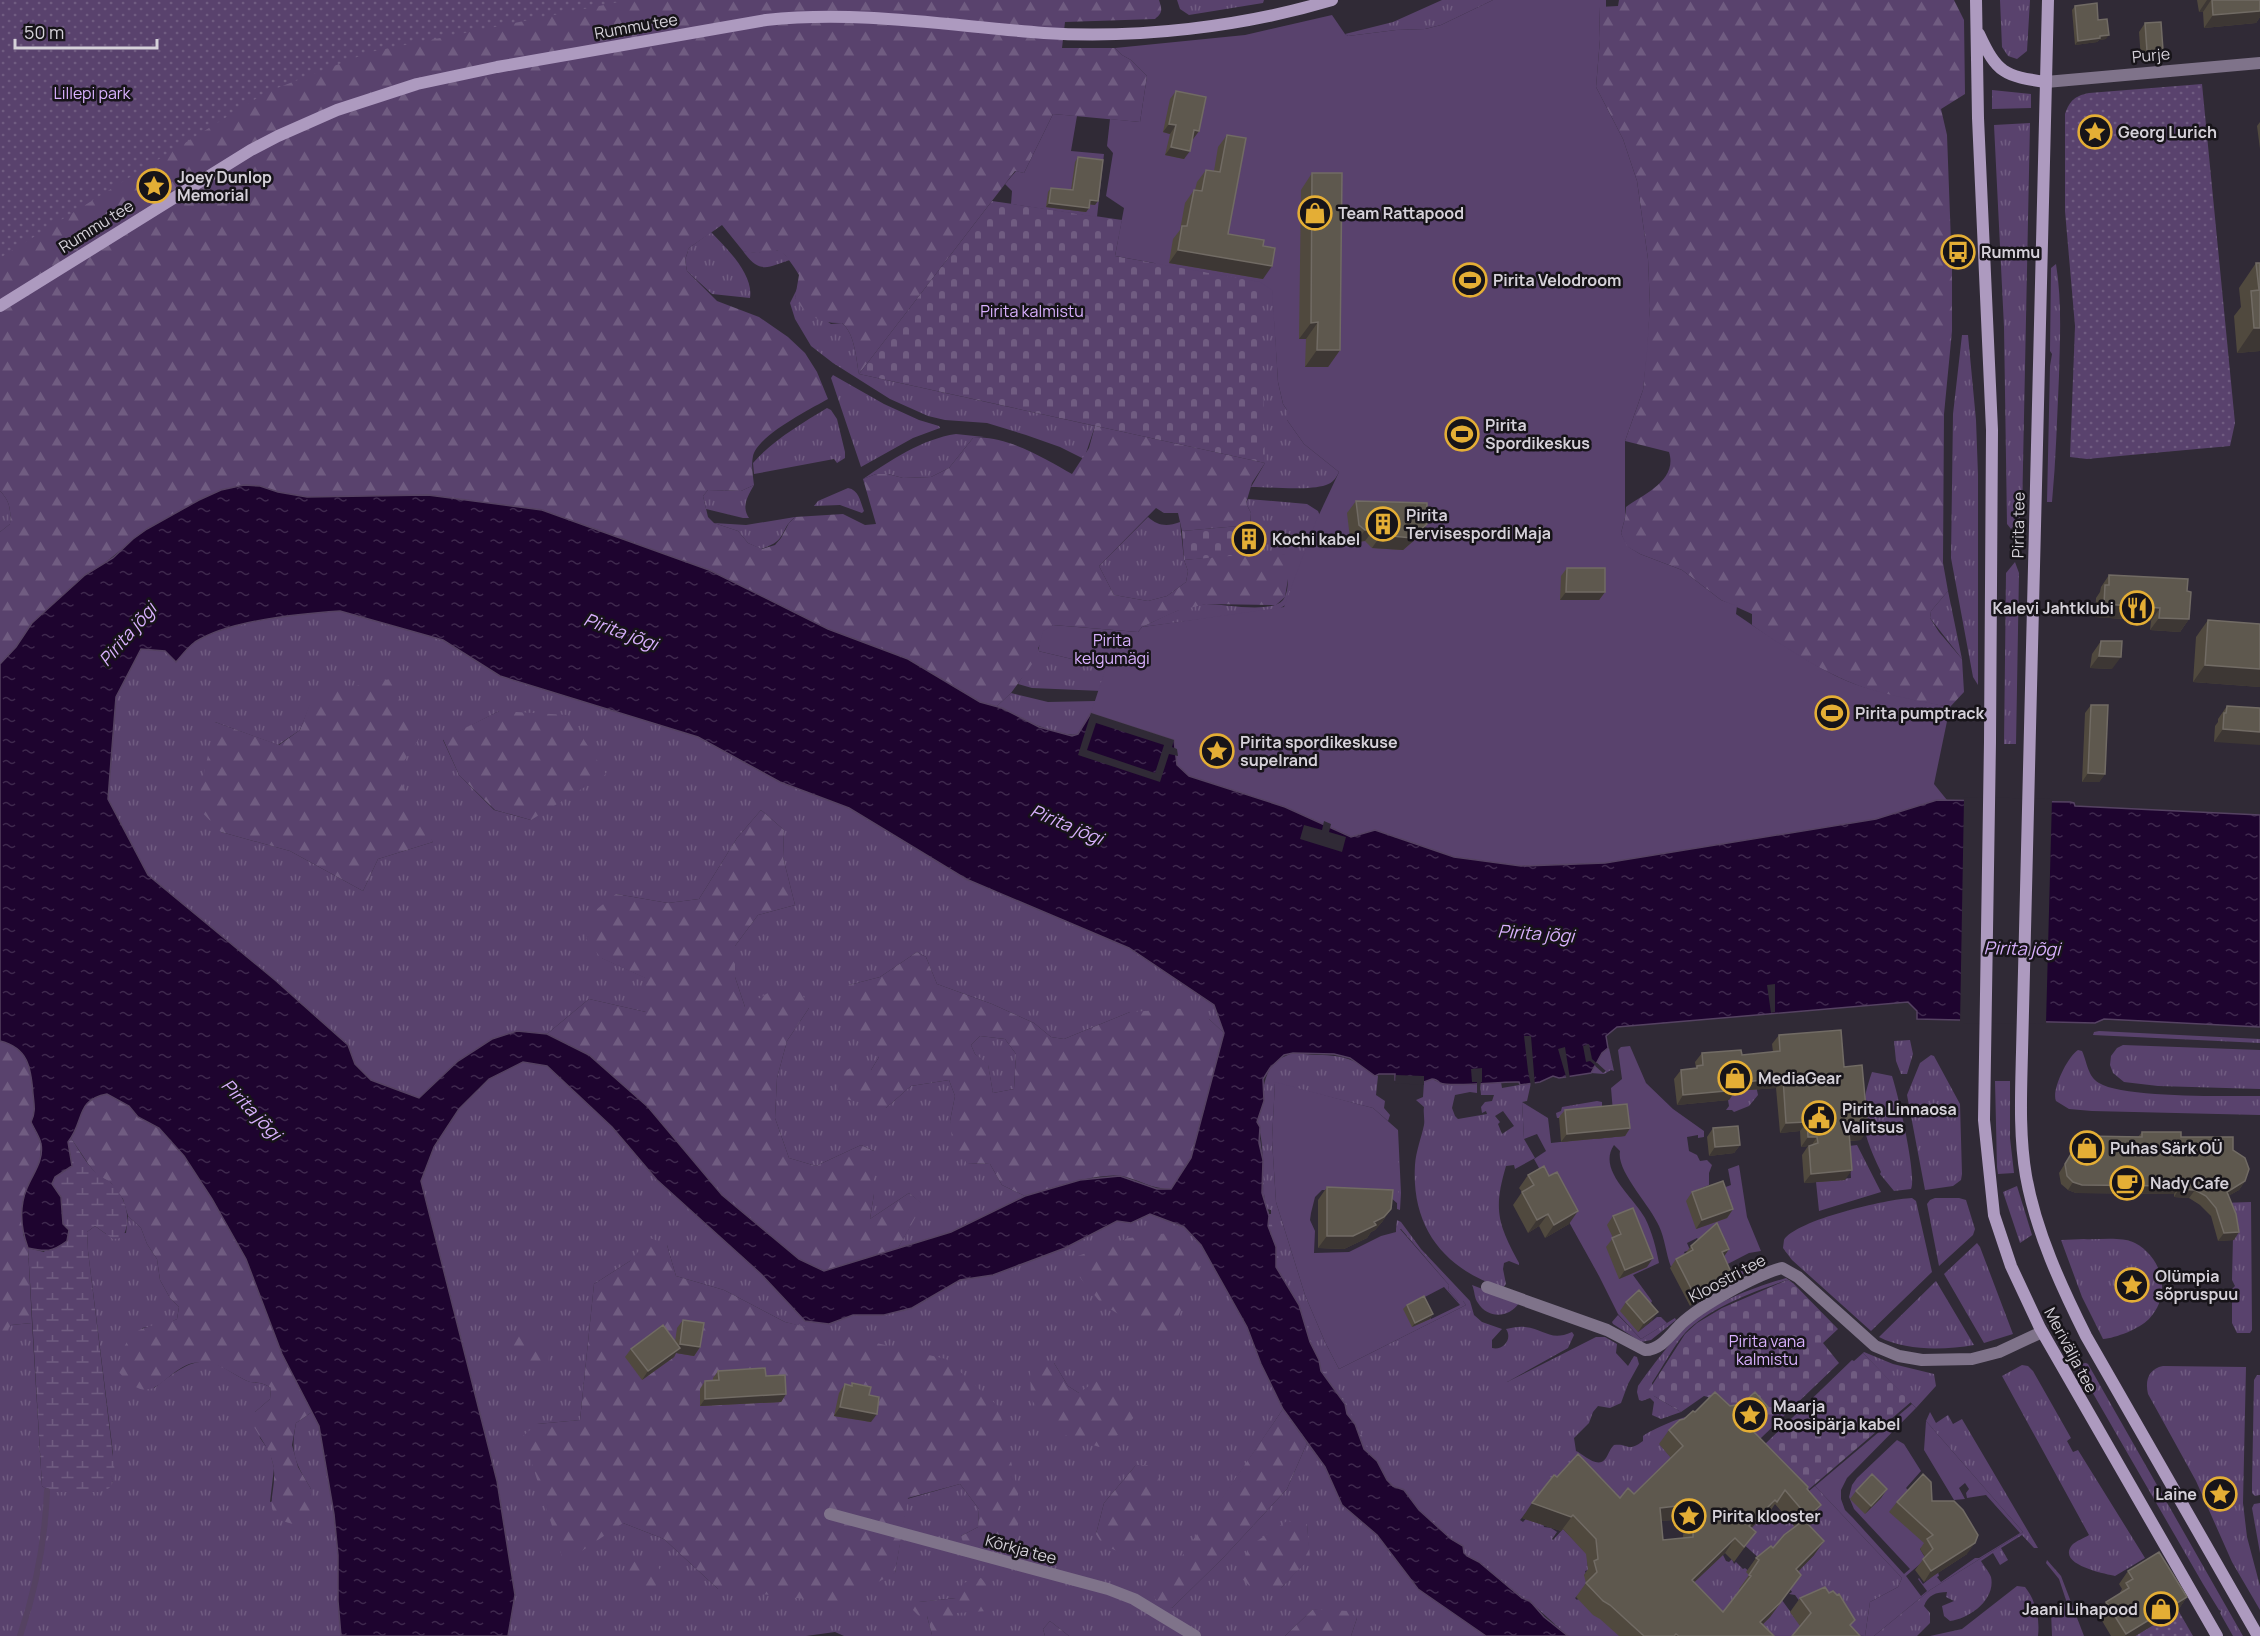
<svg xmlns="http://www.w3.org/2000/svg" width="2260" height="1636" viewBox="0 0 2260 1636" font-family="Manrope,sans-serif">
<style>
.grass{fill:url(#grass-tufts);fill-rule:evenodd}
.forest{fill:url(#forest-firs);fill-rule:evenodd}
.wetland{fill:url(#wetland-marsh)}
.cemetery{fill:url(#cemetery-stones)}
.park{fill:url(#park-dots)}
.garden{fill:#59426d;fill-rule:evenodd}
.water{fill:url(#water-ripples);stroke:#554262;stroke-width:1.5;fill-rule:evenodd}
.pier{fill:#302a36;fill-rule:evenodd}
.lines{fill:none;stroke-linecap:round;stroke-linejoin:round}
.stream{stroke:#554262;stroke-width:6}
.minor{stroke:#7f738a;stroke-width:12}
.secondary{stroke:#ad9abf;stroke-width:12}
.wall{fill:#50493e;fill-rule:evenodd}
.shaded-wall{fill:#3d3734}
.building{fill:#5e584e;stroke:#716b64;stroke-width:1.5;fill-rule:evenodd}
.labels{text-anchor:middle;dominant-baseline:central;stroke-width:5;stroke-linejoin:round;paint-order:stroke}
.street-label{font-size:16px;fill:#d5d1d9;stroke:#171419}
.park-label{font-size:16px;fill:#dab2ff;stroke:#171419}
.poi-label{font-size:16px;font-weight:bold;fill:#d5d1d9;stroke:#171419;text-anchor:start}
.water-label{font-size:18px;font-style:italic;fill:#d8b0fd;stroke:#171419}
</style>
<defs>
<pattern id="grass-tufts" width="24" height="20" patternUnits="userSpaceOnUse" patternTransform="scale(1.5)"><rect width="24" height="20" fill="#59426d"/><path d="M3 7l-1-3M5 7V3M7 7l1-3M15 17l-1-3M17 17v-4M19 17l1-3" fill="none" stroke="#705c81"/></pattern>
<pattern id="forest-firs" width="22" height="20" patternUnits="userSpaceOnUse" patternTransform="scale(1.5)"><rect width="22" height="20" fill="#59426d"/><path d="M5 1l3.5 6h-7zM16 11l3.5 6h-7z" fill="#705c81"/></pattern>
<pattern id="wetland-marsh" width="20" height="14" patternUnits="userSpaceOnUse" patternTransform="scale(1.5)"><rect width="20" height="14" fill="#59426d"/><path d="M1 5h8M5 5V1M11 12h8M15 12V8" fill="none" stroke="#705c81"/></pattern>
<pattern id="cemetery-stones" width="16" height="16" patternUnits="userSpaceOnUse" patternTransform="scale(1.5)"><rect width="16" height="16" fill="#59426d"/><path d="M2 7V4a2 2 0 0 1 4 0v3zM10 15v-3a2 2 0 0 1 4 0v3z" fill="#705c81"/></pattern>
<pattern id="park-dots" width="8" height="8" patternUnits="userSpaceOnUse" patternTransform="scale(1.5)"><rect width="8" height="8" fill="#59426d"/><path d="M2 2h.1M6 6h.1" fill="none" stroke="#705c81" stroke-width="1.8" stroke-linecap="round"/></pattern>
<pattern id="water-ripples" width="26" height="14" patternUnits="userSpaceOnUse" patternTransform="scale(1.5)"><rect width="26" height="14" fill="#1e042f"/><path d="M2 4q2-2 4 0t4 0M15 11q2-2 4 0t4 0" fill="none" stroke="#3e284d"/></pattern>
</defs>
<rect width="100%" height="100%" fill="#302a36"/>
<path class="grass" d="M 1177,0 L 1264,0 L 1263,3 L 1189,15 L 1180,9 Z
M 1442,0 L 1493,0 L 1441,25 L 1425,29 L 1396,30 L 1348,36 L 1345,34 L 1393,22 Z
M 2000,0 L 2030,0 L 2027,51 L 2017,59 L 2008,56 L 2002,47 Z
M 1992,90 L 2031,94 L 2031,108 L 1992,109 Z
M 2030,123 L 2022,515 L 2011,529 L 2007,524 L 2004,327 L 1994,125 Z
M 711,232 C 726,248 754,274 750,298 L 712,294 L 687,271 L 685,260 L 689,248 Z
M 1158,237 L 1272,278 L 1278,382 L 1283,404 L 1287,410 L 1287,420 L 1304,444 L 1339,472 C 1336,478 1333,483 1326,485 C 1308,491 1272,487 1251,487 L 1265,463 L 1155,263 Z
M 770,249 L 781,251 L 790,260 C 768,267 760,275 743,251 L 758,253 Z
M 2056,264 C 2062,301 2060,339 2059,376 C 2057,418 2056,460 2052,502 L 2047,502 L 2050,366 L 2052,354 L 2050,351 L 2051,268 Z
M 799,285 L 795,298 L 831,324 L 842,323 C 855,334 856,358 859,374 L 1095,426 L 1084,459 L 1060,447 L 1026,435 L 987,423 L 945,420 L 928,416 L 890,399 L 833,363 L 811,346 L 795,319 L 790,303 Z
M 1962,335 L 1968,335 L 1976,420 L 1978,475 L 1978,685 L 1973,677 L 1951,558 L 1953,414 Z
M 833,375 L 884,404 L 919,420 L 939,426 L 940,428 L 913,438 L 861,467 L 831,378 Z
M 827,408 L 831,410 L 837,419 L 845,452 L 845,458 L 837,463 L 834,459 L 754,474 L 753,463 C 773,440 801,424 827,408 Z
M 956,434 L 984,437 L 973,438 L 949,468 L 931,477 L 903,478 L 888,474 L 876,474 L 863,479 C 891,460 922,439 956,434 Z
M 754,485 C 748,496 741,506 749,518 L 743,518 L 706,509 L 703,496 L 708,490 L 741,491 Z
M 848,488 C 859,490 860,501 864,511 L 862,513 L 840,505 L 814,506 L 818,501 Z
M 0,491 C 10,501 11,510 10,524 L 0,532 Z
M 1248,499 L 1307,504 L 1318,511 L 1320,516 L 1290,602 L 1279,609 L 1142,627 C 1162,618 1183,605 1206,604 C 1224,604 1271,614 1283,600 C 1291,589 1287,568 1286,555 L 1253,554 L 1253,548 L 1257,543 L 1263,542 L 1262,533 L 1250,529 L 1251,513 L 1246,503 Z
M 795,517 C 778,531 789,540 761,549 L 748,543 L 738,531 L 714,523 L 746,525 Z
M 1148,517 C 1158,526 1167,527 1180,522 L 1184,560 L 1188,571 L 1186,582 L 1167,596 L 1148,601 L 1114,595 L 1099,566 Z
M 2015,562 L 2019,573 L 2016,744 L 2004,744 L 2006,573 Z
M 1948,591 L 1962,659 L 1930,618 L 1931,611 Z
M 340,611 L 443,640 L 500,676 L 698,737 L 780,782 L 849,808 L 966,879 L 1129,948 L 1214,1005 L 1224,1033 L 1209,1019 L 1130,1012 L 1064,1039 L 1051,1037 L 1034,1023 L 992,1004 L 937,984 L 926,957 L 917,952 L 880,977 L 849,985 L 879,1057 L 871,1070 L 886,1108 L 911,1086 L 949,1080 L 955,1096 L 950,1121 L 967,1163 L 990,1164 L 1002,1185 L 1025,1196 L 951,1232 L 897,1250 L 922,1204 L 909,1193 L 870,1219 L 874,1194 L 874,1151 L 861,1145 L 816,1166 L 789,1158 L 775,1118 L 777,1078 L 787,1041 L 809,1008 L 745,1007 L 735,977 L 735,946 L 758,915 L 795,905 L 783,857 L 784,830 L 761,810 L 737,838 L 699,899 L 668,903 L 616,894 L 602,958 L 646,978 L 646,1012 L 589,999 L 547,1034 L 517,1031 L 458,1061 L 419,1098 L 371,1080 L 355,1064 L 348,1045 L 275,980 L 148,875 L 108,799 L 116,697 L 141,649 L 165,651 L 176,662 C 182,655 188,647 195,642 C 230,620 299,614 340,611 ZM 314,695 L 433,842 L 378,859 L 363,891 L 290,851 L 221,832 L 215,722 L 278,745 L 300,730 ZM 499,711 L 531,820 L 494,810 L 459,775 L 443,740 Z
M 1038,651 L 1127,672 L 1102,691 L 1032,688 L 1018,684 Z
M 1011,693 L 1048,702 L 1095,701 L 1119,707 L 1091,714 L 1078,734 C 1062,739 1013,715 995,708 Z
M 2099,1031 L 2260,1039 L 2260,1043 L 2093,1035 L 2094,1032 Z
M 980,1036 L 1005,1039 L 1016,1054 L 1014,1089 L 993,1093 L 988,1065 L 975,1054 L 971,1045 Z
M 1910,1040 L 1913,1054 L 1907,1074 L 1901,1074 L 1896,1061 L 1894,1041 Z
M 2123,1045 L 2260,1050 L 2260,1089 L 2158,1086 L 2124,1082 L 2113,1073 L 2110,1065 L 2111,1056 L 2117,1048 Z
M 1609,1048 L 1614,1071 L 1611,1070 L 1604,1074 L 1591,1073 L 1594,1065 L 1603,1073 L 1606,1071 L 1596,1062 L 1602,1052 Z
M 2078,1050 L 2082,1051 C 2087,1062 2088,1077 2099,1083 C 2122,1098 2227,1096 2260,1096 L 2260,1115 L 2092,1111 L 2069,1109 L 2056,1101 C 2051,1090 2068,1056 2078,1050 Z
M 1294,1053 C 1329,1058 1346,1049 1375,1076 L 1378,1076 L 1376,1095 L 1385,1101 L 1384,1108 L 1390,1115 L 1388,1121 L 1373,1108 L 1275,1083 L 1272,1140 L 1276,1202 L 1305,1295 L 1325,1342 L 1339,1369 L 1466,1305 L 1463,1301 L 1458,1301 L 1448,1290 L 1449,1285 L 1401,1229 L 1396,1229 L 1397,1220 L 1401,1222 L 1421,1249 L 1470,1301 L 1474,1315 L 1482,1322 L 1502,1329 L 1492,1340 L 1492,1348 C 1503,1351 1513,1339 1506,1329 C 1512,1328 1519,1326 1525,1327 C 1545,1329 1550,1342 1572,1332 L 1574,1335 L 1568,1348 L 1507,1382 L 1596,1337 L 1605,1337 L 1617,1344 L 1616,1353 L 1628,1366 L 1634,1356 L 1637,1357 L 1639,1364 L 1628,1384 L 1621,1403 L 1610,1408 L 1598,1406 L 1593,1412 L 1589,1423 L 1574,1438 L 1576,1451 C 1583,1454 1598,1470 1606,1458 C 1609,1453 1610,1449 1614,1445 C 1629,1443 1627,1453 1643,1441 L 1643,1436 C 1652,1429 1687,1414 1698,1415 L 1660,1444 L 1673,1460 L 1639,1498 L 1538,1499 L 1520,1520 L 1523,1522 L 1539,1504 L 1544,1527 L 1551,1528 L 1557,1532 L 1552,1539 L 1553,1540 L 1563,1529 L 1587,1554 L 1588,1570 L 1585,1571 L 1586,1574 L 1584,1575 L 1590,1583 L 1575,1598 L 1577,1600 L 1578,1599 L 1660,1636 L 1568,1636 L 1538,1609 L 1467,1556 L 1464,1553 L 1463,1546 L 1451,1539 L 1419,1510 L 1404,1490 L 1393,1486 L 1387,1480 L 1377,1461 L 1367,1452 L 1310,1342 L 1299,1305 L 1276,1267 L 1268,1226 L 1268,1214 L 1271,1214 L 1271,1210 L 1267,1209 C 1259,1181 1267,1149 1257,1122 C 1267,1095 1256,1063 1294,1053 Z
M 1931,1055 L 1934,1056 L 1960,1104 L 1962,1174 L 1961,1180 L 1953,1186 L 1925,1190 L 1907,1095 L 1920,1063 Z
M 523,1062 L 547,1066 L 612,1127 L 657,1180 L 761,1274 L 805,1321 L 829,1324 L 853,1315 L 884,1315 L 912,1308 L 960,1280 L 993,1275 L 1065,1248 L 1117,1221 L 1131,1223 L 1150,1214 L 1184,1227 L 1201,1245 L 1247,1327 L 1261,1364 L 1283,1409 L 1155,1598 L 1172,1608 L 1223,1558 L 1287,1489 L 1307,1443 L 1325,1467 L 1342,1505 L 1377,1535 L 1418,1589 L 1486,1636 L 1351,1636 L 1357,1618 L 1313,1609 L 1285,1636 L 1069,1636 L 1050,1621 L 1043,1629 L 1045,1636 L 844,1636 L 835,1632 L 806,1636 L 508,1636 L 515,1595 L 497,1481 L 421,1181 L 434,1147 L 459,1109 L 489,1078 ZM 667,1245 L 676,1276 L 724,1290 L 785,1322 L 823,1332 L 1018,1536 L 961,1536 L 978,1527 L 979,1509 L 960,1484 L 907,1499 L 895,1573 L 718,1589 L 664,1539 L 623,1523 L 537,1424 L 580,1420 L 594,1284 L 630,1261 ZM 1054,1363 L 1068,1386 L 1079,1393 L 1031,1399 ZM 1136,1465 L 1096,1534 L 1104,1503 ZM 1307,1524 L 1309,1558 L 1281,1588 ZM 956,1598 L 932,1635 L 927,1616 L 919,1602 Z
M 1752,1066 L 1758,1095 L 1749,1106 L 1734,1112 L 1732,1110 L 1726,1110 L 1729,1106 L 1728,1100 Z
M 1872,1072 L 1892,1076 C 1898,1094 1917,1176 1911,1189 L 1894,1191 L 1880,1174 L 1881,1172 C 1862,1132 1857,1115 1872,1072 Z
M 1432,1079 L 1441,1083 L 1477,1083 L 1477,1093 L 1470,1092 L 1455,1095 L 1452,1108 L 1455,1116 L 1458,1119 L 1487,1114 L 1486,1111 L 1482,1113 L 1481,1107 L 1485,1102 L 1492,1101 L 1494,1095 L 1481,1095 L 1480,1084 L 1501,1082 L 1502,1088 L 1531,1083 L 1527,1101 L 1522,1102 L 1524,1139 L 1535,1158 L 1515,1169 L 1514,1165 L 1506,1166 C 1493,1210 1498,1224 1519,1263 L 1519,1265 L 1509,1261 L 1504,1263 L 1503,1269 L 1506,1284 L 1503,1288 C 1445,1270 1411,1228 1415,1165 C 1416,1151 1421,1139 1424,1125 C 1425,1119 1423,1113 1424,1107 L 1416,1100 L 1423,1097 L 1424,1082 ZM 1503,1111 L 1514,1126 L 1502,1134 L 1498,1124 L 1500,1122 L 1495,1116 Z
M 1995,1081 L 2010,1081 L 2010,1138 L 2014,1173 L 1998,1174 L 1997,1167 Z
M 1597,1101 L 1602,1102 L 1602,1114 L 1557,1118 L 1556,1113 L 1561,1111 L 1562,1107 Z
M 1398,1130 L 1401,1193 L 1400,1210 L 1397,1209 Z
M 1857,1145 L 1881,1192 L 1819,1211 L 1816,1182 L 1851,1178 L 1849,1146 Z
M 2017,1186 L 2032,1235 L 2020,1243 L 2003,1192 Z
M 1912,1198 L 1916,1201 L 1932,1272 L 1871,1331 L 1792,1260 L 1783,1248 L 1784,1240 C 1796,1220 1887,1199 1912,1198 Z
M 1935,1198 L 1959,1198 L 1966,1200 L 1975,1229 L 1973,1235 L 1939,1266 L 1927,1204 L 1930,1200 Z
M 2251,1202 L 2252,1330 L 2250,1333 L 2237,1333 L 2232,1323 L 2232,1294 L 2230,1291 L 2235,1286 L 2232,1280 L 2233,1237 L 2221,1203 Z
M 128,1216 L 141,1228 L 147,1244 L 157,1259 L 160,1280 L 170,1298 L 179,1307 L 177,1319 L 167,1324 L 142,1328 L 154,1388 C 168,1378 188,1359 207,1362 C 221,1364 233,1374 245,1380 C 255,1385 259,1380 271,1388 L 270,1399 L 255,1412 L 260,1438 L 270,1452 L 274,1468 L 270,1502 L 311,1489 C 295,1462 290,1455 296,1423 L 312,1412 L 319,1426 L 334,1514 L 338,1555 L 338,1601 L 341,1636 L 0,1636 L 0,1340 L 11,1325 L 32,1323 L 42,1486 L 50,1492 L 98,1492 L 113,1482 L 113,1453 L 88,1251 L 87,1232 L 95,1226 L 106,1234 L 126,1233 Z
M 2084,1239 C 2100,1240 2120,1236 2135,1243 C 2163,1258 2172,1295 2149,1319 C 2139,1329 2116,1338 2103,1339 L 2082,1297 L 2061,1240 Z
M 1977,1243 L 1980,1247 L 2013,1334 L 1984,1343 L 1944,1274 Z
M 1786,1278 L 1793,1283 L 1787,1280 C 1755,1291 1708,1308 1685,1333 C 1672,1348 1663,1367 1652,1383 L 1654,1396 L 1681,1412 L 1661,1419 L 1652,1415 L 1654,1402 L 1650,1398 L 1642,1401 L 1639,1400 L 1637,1392 L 1638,1386 C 1650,1369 1673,1338 1689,1324 C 1716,1301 1753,1288 1786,1278 Z
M 1936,1281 L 1974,1345 C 1944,1350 1906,1351 1879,1337 Z
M 1472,1285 L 1519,1303 C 1509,1318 1488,1319 1478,1303 C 1474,1298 1475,1291 1472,1285 Z
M 1618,1315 L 1641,1339 L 1675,1318 L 1676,1320 L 1651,1340 L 1641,1342 L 1613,1324 L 1612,1322 Z
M 1864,1352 L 1893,1364 L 1934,1374 L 1936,1386 L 1916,1408 L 1863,1353 Z
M 2086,1363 L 2088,1364 L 2243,1636 L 2233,1636 L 2220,1613 L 2221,1611 L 2219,1610 L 2203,1584 L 2076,1364 Z
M 2022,1365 L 2028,1366 L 2033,1371 L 2071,1438 L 2067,1441 L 2073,1452 L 2078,1450 L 2145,1558 L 2115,1576 C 2106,1574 2056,1565 2072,1545 C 2076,1541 2084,1538 2089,1535 L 2002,1376 Z
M 2163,1366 L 2246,1367 L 2243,1503 L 2247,1537 L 2260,1586 L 2260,1610 L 2232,1562 L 2196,1481 L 2148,1394 C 2145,1381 2148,1369 2163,1366 Z
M 2257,1375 L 2260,1375 L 2260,1495 L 2255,1496 L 2252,1493 L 2252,1484 L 2254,1380 Z
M 1930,1412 L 1936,1423 L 1948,1415 L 1953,1424 L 1962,1419 L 2038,1548 L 2034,1548 L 2022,1535 L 2001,1548 L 2008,1560 L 2000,1565 L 1993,1553 L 1981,1561 C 1984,1566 1989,1572 1991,1577 C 1996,1600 1969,1619 1950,1621 L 1944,1616 L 1942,1606 L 1954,1601 L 1946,1597 L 1947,1592 C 1936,1592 1928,1595 1924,1606 L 1930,1613 L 1930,1623 L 1917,1636 L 1874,1636 L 1930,1590 L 2023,1532 L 1926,1421 Z
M 1815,1486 L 1902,1578 L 1898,1587 L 1870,1602 L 1865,1636 C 1827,1636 1816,1624 1795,1595 L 1789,1594 L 1792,1592 L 1786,1583 L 1739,1540 L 1763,1513 L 1773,1523 L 1776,1520 L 1770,1515 L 1777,1517 ZM 1777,1548 L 1814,1555 L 1795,1575 Z
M 2260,1503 L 2260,1553 L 2252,1508 L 2254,1504 Z
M 1722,1553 L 1726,1561 L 1729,1562 L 1732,1559 L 1734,1564 L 1736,1562 L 1743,1569 L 1745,1568 L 1779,1596 L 1808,1636 L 1724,1636 L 1694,1582 Z
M 2047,1560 L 2061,1576 L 2084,1636 L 2052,1636 L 2051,1611 L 2067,1603 L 2059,1579 L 2046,1563 Z
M 2017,1586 L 2025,1587 C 2036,1601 2040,1618 2038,1636 L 1930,1636 L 1962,1629 Z"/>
<path class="forest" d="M 0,0 L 1159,0 C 1162,9 1163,13 1155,19 L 1065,22 L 1062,48 L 1115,48 L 1122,55 L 1131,60 L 1147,76 L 1140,122 L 1053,114 L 1024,173 L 1015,171 L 859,374 L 1265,463 L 1252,483 L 1246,503 L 1251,513 L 1250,525 L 1182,531 L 1178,513 L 1164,513 L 1156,508 L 1099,566 L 1114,595 L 1148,601 L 1167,596 L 1186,582 L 1188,571 L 1184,560 C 1209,558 1263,549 1286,555 C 1291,556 1293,560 1296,564 L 1288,579 L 1285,597 L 1276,605 L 1206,604 L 1177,611 L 1142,627 L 1138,632 L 1053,625 L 1038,648 L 1039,654 L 1028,670 L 1011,693 L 995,708 L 980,702 L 908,659 L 828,629 L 709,570 L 542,510 L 378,497 L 307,497 L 278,492 L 260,486 L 199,500 L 147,529 L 96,570 L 85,575 L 32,623 L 16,647 L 0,664 L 0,532 L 10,524 C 11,510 10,501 0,491 ZM 722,225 L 743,251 C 776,260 773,232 799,275 L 795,298 C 805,316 822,324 842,323 C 855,334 856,358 859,374 L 1095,426 L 1089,448 L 1072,474 C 1046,459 1004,434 973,438 L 949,468 L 931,477 L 903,478 L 888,474 L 876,474 L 863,479 L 876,524 L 865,525 L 843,514 L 795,517 L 789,523 L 781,538 L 775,545 L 762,549 L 748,543 L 738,531 L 714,523 L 708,517 L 703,496 L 708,490 L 741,491 L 754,485 C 753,476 751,465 753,456 C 757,436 810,409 828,399 L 817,372 L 805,353 L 788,337 L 759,317 L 717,301 L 687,271 L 685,260 L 689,248 Z
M 1619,0 L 1954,0 L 1964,20 L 1965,94 L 1941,109 L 1947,135 L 1952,269 L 1952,331 L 1944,414 L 1943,563 L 1948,591 L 1931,611 L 1930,618 L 1939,632 L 1962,659 L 1964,692 L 1950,707 C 1929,703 1908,700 1887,695 C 1839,682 1792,655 1752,625 L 1752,614 L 1721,600 L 1682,570 L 1640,554 L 1626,546 L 1621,533 L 1625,518 L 1626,507 C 1644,494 1678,480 1669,452 L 1625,441 L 1643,390 L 1650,306 L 1648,259 L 1637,181 L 1623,139 L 1596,87 L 1600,39 L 1599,7 L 1618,6 Z
M 390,679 L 419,739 L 396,773 L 433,842 L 378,859 L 363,891 L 290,851 L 221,832 L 197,807 L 215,722 L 279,745 L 300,730 L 313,695 Z
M 499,711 L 568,715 L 606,774 L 531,820 L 495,810 L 459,775 L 443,739 Z
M 761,810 L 784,830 L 783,857 L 795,905 L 758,915 L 735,946 L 735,977 L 745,1007 L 781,985 L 801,992 L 809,1008 L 787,1041 L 777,1078 L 775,1118 L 789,1158 L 816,1166 L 861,1145 L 874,1151 L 874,1194 L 870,1219 L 909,1193 L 923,1204 L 897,1250 L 824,1271 L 799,1259 L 722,1195 L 648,1107 L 589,1055 L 547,1034 L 589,999 L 646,1012 L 645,978 L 601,958 L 586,939 L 597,909 L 616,894 L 668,903 L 699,899 L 737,838 Z
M 917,952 L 926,957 L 937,984 L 992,1004 L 1034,1023 L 1051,1037 L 1064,1039 L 1130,1012 L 1191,1008 L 1209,1019 L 1224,1033 L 1191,1158 L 1171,1189 C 1151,1189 1140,1180 1122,1176 C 1098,1172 1049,1189 1025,1196 L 1002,1185 L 990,1164 L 967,1163 L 953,1148 L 950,1121 L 955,1096 L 949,1080 L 911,1086 L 886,1108 L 845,1099 L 837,1089 L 840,1074 L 854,1066 L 871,1070 L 879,1057 L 843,1030 L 838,1004 L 849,985 L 880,977 ZM 980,1036 L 1005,1039 L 1016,1054 L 1014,1089 L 993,1093 L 988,1064 L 975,1054 L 971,1045 Z
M 0,1041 C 28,1048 31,1068 33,1094 C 34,1104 36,1113 31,1122 L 41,1143 L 40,1162 L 27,1188 L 23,1234 L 28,1248 L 32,1323 L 11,1325 L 2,1340 L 0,1340 Z
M 107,1094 L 129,1106 L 138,1117 L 159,1128 L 184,1156 L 212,1199 L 246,1259 L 282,1354 L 312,1412 L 296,1423 L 292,1445 L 298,1467 L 311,1489 L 312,1516 L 304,1526 C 252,1520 280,1494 273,1464 C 270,1449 259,1437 252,1423 L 255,1412 L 270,1399 L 271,1388 C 259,1380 254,1385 245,1380 C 228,1371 213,1359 193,1363 C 163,1370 153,1414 118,1371 C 119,1355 127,1333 144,1328 C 155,1324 166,1324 177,1319 L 179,1307 L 170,1298 L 160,1280 L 157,1259 L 147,1244 L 141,1228 L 128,1216 L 123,1199 L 111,1183 L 97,1175 L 89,1165 L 71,1138 C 83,1116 78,1100 107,1094 Z
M 1176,1232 L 1203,1255 L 1198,1272 L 1172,1330 L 1151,1335 L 1101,1303 L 1072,1268 L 1075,1257 L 1129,1238 Z
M 650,1238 L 667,1245 L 676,1276 L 724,1290 L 785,1322 L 946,1359 L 999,1407 L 1018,1493 L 1018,1536 L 1007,1551 L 964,1545 L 961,1536 L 978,1527 L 979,1509 L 960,1484 L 908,1498 L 895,1573 L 839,1603 L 718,1589 L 664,1539 L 623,1523 L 564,1563 L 523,1436 L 537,1424 L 580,1420 L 594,1284 L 630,1261 Z
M 523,1329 L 549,1354 L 548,1365 L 538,1373 L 510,1351 L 508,1333 Z
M 1039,1361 L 1054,1363 L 1068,1386 L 1079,1393 L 1096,1381 L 1128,1401 L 1134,1417 L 1121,1433 L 1099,1447 L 1054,1431 L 1031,1399 L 1030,1369 Z
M 1283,1409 L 1307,1443 L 1287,1489 L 1223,1558 L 1172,1608 L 1161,1606 L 1154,1597 Z
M 1136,1465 L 1147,1465 L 1159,1477 L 1151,1540 L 1123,1554 L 1102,1544 L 1096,1534 L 1104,1503 Z
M 1287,1521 L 1307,1524 L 1310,1558 L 1281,1588 L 1252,1588 L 1240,1577 L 1248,1547 Z
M 635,1561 L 655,1562 L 664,1576 L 654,1588 L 636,1587 L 621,1581 L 621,1573 Z
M 981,1578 L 990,1588 L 987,1611 L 957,1613 L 947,1635 L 932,1635 L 927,1616 L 919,1616 L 912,1609 L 918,1602 L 956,1598 L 963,1583 Z
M 1313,1609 L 1348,1611 L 1357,1618 L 1351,1636 L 1285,1636 Z
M 1050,1621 L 1069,1636 L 1045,1636 L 1043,1629 Z"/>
<path class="wetland" d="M 1258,1124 L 1263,1160 L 1264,1195 L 1277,1244 L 1280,1273 L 1306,1321 L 1311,1341 L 1328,1375 L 1341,1392 L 1365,1442 L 1385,1475 L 1377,1472 L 1330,1391 L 1269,1262 L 1254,1145 Z
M 71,1138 C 79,1150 86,1163 96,1173 C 100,1177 107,1179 111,1183 C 126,1197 133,1221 122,1238 L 113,1239 L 95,1226 L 87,1232 L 88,1251 L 115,1473 C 113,1484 111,1491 98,1492 L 50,1492 L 42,1486 L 28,1248 L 44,1252 L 63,1224 L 61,1197 L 52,1184 L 55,1177 L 71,1158 L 68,1142 Z"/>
<path class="cemetery" d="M 992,201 L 1122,220 L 1115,256 L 1260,282 L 1265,463 L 859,374 Z
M 1250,525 L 1253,554 L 1184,560 L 1182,531 Z
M 1787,1280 L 1793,1283 L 1838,1329 L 1823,1343 L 1839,1363 L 1762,1437 L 1760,1439 L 1745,1435 L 1708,1397 L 1704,1396 L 1681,1412 L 1654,1396 L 1649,1390 L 1685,1334 L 1697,1323 L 1722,1308 Z
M 1863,1353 L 1911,1402 L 1794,1502 L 1763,1446 L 1852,1360 L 1854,1361 Z"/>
<path class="park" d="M 0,0 L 629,0 L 370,52 L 267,92 L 0,258 Z
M 2202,84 L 2235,423 L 2230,446 L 2087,459 L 2070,457 L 2075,326 L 2065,211 L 2065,114 C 2070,100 2075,96 2089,93 Z
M 2178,1610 L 2193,1636 L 2135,1636 Z"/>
<path class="garden" d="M 1493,0 L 1606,0 L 1606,7 L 1599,7 L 1600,39 L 1596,87 L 1623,139 L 1637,181 L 1648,259 L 1650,306 L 1647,352 L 1643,390 L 1625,441 L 1625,518 L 1621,533 L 1627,546 L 1640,554 L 1682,570 L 1721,600 L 1737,606 L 1736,614 C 1768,636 1800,658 1834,675 C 1870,693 1911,699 1950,707 L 1934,784 L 1947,800 L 1937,800 L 1876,819 L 1605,863 L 1521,866 L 1454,857 L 1375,830 L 1352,837 L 1285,807 L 1189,776 L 1177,765 L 1091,713 L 1106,667 L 1038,651 L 1043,631 L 1053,625 L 1138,632 L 1142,627 L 1284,607 L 1316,521 L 1339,472 L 1304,444 L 1287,420 L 1287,410 L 1283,404 L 1278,382 L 1272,290 L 1260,282 L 1115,256 L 1124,208 L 1106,196 L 1113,153 L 1107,146 L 1110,119 L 1140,122 L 1147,76 L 1131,60 L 1122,55 L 1115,48 L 1245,35 L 1332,15 L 1345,34 L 1348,36 L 1396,30 L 1425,29 L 1441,25 Z
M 1053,114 L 1077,116 L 1071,151 L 1104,154 L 1097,217 L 1011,204 L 1012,191 L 1005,184 L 1016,171 L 1024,173 Z
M 1630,1046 L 1646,1083 L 1673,1109 L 1704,1131 L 1704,1137 L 1698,1138 L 1698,1135 L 1687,1137 L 1689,1151 L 1697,1155 L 1700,1161 L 1707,1160 L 1712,1165 L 1709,1173 L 1709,1185 L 1694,1191 L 1696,1198 L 1731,1185 L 1728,1169 L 1739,1165 L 1747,1217 L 1761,1251 L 1749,1253 L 1720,1268 L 1697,1238 L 1687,1243 L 1690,1250 L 1684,1252 L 1687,1259 L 1671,1267 C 1666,1254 1665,1239 1659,1226 C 1650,1205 1616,1171 1620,1151 L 1614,1145 C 1597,1170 1633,1196 1645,1218 C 1652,1232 1656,1247 1659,1263 L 1633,1275 L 1652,1301 L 1638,1332 L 1657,1317 L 1661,1317 L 1667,1323 L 1641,1339 L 1618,1314 L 1599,1276 L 1534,1159 L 1546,1151 L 1537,1134 L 1524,1139 L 1522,1102 L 1548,1118 L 1551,1143 L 1569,1141 L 1592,1115 L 1595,1139 L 1624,1136 L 1613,1112 L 1611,1088 L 1622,1079 L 1618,1050 L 1621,1047 Z
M 1275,1082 L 1373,1108 L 1398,1130 L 1398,1204 L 1383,1191 L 1322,1190 L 1315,1197 L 1311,1213 L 1310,1220 L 1315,1231 L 1314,1253 L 1349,1252 L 1381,1236 L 1396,1232 L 1396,1229 L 1400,1229 L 1449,1285 L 1448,1290 L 1458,1301 L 1463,1301 L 1466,1305 L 1339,1369 L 1325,1342 L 1305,1295 L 1276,1202 L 1272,1140 ZM 1444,1287 L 1460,1305 L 1431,1319 L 1421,1299 Z
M 1745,1268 L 1748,1271 L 1711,1294 L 1708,1292 L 1724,1277 Z
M 1912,1404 L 1916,1408 L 1847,1478 L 1841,1490 L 1841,1499 L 1845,1510 L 1853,1518 L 1904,1574 L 1910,1569 L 1854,1509 L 1849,1497 L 1852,1485 L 1857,1478 L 1897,1440 L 1904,1444 L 1921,1471 L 1906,1488 L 1909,1491 L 1925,1545 L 1920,1549 L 1926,1559 L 1906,1576 L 1921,1596 L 1927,1591 L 1918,1579 L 1919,1578 L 1923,1584 L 1938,1572 L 1939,1576 L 1937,1577 L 1941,1582 L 1975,1558 L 1979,1558 L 2020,1533 L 1986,1495 L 1967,1498 L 1966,1493 L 1969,1489 L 1965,1483 L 1959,1488 L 1965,1499 L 1954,1500 L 1924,1450 L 1926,1421 L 2023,1532 L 1930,1590 L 1874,1636 L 1865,1636 L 1870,1602 L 1898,1587 L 1902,1578 L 1815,1486 Z"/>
<path class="water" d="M 244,485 L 260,486 L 278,492 L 307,497 L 428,495 L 542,510 L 709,570 L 828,629 L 908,659 L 980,702 L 1002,708 L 1039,727 L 1072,736 L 1078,734 L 1091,713 L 1096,715 L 1174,740 L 1177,765 L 1189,776 L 1285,807 L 1351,837 L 1375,830 L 1454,857 L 1521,866 L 1605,863 L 1876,819 L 1937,800 L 2070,802 L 2074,803 L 2075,806 L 2260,815 L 2260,1027 L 2104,1019 L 2095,1023 L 1917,1019 L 1917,1011 L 1908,1002 L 1617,1027 L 1606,1036 L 1608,1048 L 1602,1053 L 1591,1073 L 1559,1078 L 1553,1076 L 1540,1082 L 1520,1085 L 1519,1082 C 1502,1081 1452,1088 1440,1083 C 1438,1081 1435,1079 1432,1079 L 1424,1082 L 1395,1080 L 1395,1074 L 1379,1074 L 1375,1076 L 1350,1058 L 1334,1054 L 1293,1053 L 1284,1055 L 1270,1068 L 1263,1079 L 1264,1101 L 1257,1122 L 1260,1127 L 1259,1143 L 1263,1160 L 1262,1193 L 1269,1216 L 1268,1226 L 1276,1247 L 1276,1267 L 1299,1305 L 1310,1342 L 1319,1360 L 1321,1371 L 1345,1404 L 1347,1414 L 1355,1424 L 1364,1449 L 1377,1461 L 1387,1480 L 1393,1486 L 1404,1490 L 1419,1510 L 1451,1539 L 1463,1546 L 1464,1553 L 1467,1556 L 1479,1562 L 1522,1598 L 1530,1601 L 1544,1617 L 1568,1636 L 1486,1636 L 1418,1589 L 1377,1535 L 1342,1505 L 1325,1467 L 1283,1409 L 1261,1364 L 1247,1327 L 1201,1245 L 1184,1227 L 1150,1214 L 1131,1223 L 1117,1221 L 1065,1248 L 993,1275 L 960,1280 L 912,1308 L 884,1315 L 853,1315 L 829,1324 L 805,1321 L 761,1274 L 657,1180 L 612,1127 L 547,1066 L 523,1062 L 489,1079 L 459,1109 L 434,1147 L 421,1181 L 497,1481 L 515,1595 L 508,1636 L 341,1636 L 338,1601 L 338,1555 L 334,1514 L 319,1426 L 282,1354 L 246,1259 L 212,1199 L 184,1156 L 159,1128 L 138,1117 L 129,1106 L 107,1094 C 75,1100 85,1121 68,1142 L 72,1166 L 55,1177 L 52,1184 L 61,1197 L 63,1224 L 69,1230 L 67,1241 C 52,1252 46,1252 28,1248 C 21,1229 19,1207 27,1188 C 33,1173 44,1161 41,1144 C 40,1137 34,1129 31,1122 C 36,1112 34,1104 33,1094 C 31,1067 28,1048 0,1041 L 0,664 L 16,647 L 32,623 L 85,575 L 113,558 L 133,539 L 147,529 L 199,500 L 221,490 ZM 340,611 L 443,640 L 500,676 L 698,737 L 780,782 L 849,808 L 966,879 L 1129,948 L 1214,1005 L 1224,1033 L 1191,1158 L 1171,1189 L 1157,1189 L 1120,1176 L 1080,1180 L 1025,1196 L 951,1232 L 824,1271 L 799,1259 L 722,1195 L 648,1107 L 589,1055 L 547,1034 L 517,1031 L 492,1039 L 458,1061 L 419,1098 L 371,1080 L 355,1064 L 348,1045 L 275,980 L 148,875 L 108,799 L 116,697 L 141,649 L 165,651 L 176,662 C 182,655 188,647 195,642 C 229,620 299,614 340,611 Z"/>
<path class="pier" d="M 1091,713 L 1174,740 L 1172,747 L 1177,749 L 1178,756 L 1169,754 L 1160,782 L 1078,755 ZM 1096,723 L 1164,745 L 1155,773 L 1087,750 Z
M 1964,797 L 2052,799 L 2046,1024 L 1960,1023 Z
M 1324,821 L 1331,824 L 1329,832 L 1346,837 L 1342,852 L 1300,839 L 1304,825 L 1322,830 Z
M 1775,984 L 1775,1012 L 1771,1013 L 1767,985 Z
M 1524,1036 L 1531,1036 L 1535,1086 L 1531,1086 L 1528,1071 Z
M 1589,1044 L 1592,1059 L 1599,1065 L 1597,1067 L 1590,1061 L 1586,1062 L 1583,1046 Z
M 1565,1047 L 1570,1079 L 1567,1080 L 1558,1049 Z
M 1482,1068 L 1482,1082 L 1481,1082 L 1480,1087 L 1477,1086 L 1477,1082 L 1472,1082 L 1471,1069 Z
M 1396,1075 L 1424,1076 L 1424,1085 L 1395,1083 Z"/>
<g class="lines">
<path class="stream" d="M 20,1636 C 36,1589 45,1541 47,1491"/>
<path class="minor" d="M 2046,82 L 2260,63
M 1487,1287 L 1607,1330 L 1645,1350 C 1661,1350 1671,1334 1681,1324 C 1701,1305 1756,1275 1782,1268 L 1798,1277 L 1875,1346 L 1899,1356 L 1922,1360 L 1972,1359 L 1999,1352 L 2042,1332
M 830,1514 L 1108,1589 L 1134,1599 L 1195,1636"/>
<path class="secondary" d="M 1976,0 L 1978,118 L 1992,430 L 1990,742 L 1984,1120 L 1994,1215 L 2011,1266 L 2040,1328 L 2217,1636
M 2048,0 L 2022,1052 C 2021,1093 2019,1135 2026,1176 C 2036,1232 2061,1286 2086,1336 L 2258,1636
M 1979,34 C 1997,73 2004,76 2046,82
M 0,306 L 251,150 L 278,136 L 337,110 L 417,84 L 497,67 L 766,20 C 861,10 950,26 1044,33 C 1137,39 1242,27 1332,0"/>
</g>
<path class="wall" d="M 2197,0 L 2260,0 L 2260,17 L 2256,23 L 2204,28 L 2203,12 L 2199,12 Z
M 2075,6 L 2098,20 L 2106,39 L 2099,40 L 2097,42 L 2075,45 L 2072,10 Z
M 2145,23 L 2157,59 L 2141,60 L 2139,32 Z
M 1176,91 L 1199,131 L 1193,139 L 1192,139 L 1184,159 L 1165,155 L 1170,134 L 1163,132 L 1170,99 Z
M 2260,122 L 2260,149 L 2257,126 Z
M 1227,135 L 1228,234 L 1263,246 L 1263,279 L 1169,263 L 1173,239 L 1180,230 L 1185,203 L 1194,190 L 1195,190 L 1197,182 L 1206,170 L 1214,171 L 1218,147 Z
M 1078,157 L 1095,205 L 1089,204 L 1089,208 L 1086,212 L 1046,207 L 1048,192 L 1051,188 L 1071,190 L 1075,162 Z
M 1312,173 L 1340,350 L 1328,367 L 1305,367 L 1306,339 L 1299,339 L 1301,190 Z
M 2256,263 L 2260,263 L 2260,351 L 2237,353 L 2234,316 L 2241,307 L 2239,288 Z
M 1356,501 L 1427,524 L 1418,537 L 1403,550 L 1372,548 L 1365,541 L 1356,542 L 1350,538 L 1347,513 Z
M 1238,528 L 1263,533 L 1253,548 L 1241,550 L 1237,546 L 1235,532 Z
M 1567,568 L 1605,592 L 1599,600 L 1560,600 L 1561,576 Z
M 2109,575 L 2187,591 L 2189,619 L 2180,632 L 2150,630 L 2151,621 L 2095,617 L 2096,598 L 2100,592 L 2101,587 Z
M 2208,620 L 2260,624 L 2260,687 L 2193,682 L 2196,637 Z
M 2101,641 L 2112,669 L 2090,668 L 2092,654 Z
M 2091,705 L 2105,774 L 2099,782 L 2082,782 L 2085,713 Z
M 2227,706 L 2260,708 L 2214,742 L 2215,726 L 2218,722 L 2218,719 Z
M 1779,1035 L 1844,1067 L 1861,1140 L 1849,1141 L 1845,1180 L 1804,1183 L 1802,1155 L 1808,1146 L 1801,1147 L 1800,1131 L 1780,1133 L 1776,1088 L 1735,1091 L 1729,1100 L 1677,1105 L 1674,1079 L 1681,1070 L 1696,1068 L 1695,1062 L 1702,1053 L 1742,1055 L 1773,1052 L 1772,1044 Z
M 1565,1110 L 1630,1128 L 1625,1136 L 1561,1142 L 1559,1117 Z
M 1713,1128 L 1740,1145 L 1734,1153 L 1709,1156 L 1707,1137 Z
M 2142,1132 L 2181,1137 L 2233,1150 L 2245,1181 L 2239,1190 L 2228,1196 L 2234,1240 L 2218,1241 L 2211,1216 L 2200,1205 L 2189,1198 L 2174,1197 L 2174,1194 L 2076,1193 L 2068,1190 L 2061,1184 L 2059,1173 L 2071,1154 L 2080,1149 L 2079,1144 L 2085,1136 L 2138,1137 Z
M 1528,1175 L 1569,1224 L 1545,1238 L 1539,1226 L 1528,1233 L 1513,1205 L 1522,1192 L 1519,1188 Z
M 1327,1187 L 1391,1209 L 1382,1222 L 1375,1230 L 1371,1232 L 1367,1238 L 1344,1249 L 1318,1248 L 1318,1200 Z
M 1692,1192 L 1733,1209 L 1727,1218 L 1696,1229 L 1686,1201 Z
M 1613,1216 L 1647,1267 L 1619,1279 L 1606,1247 L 1613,1238 L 1607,1225 Z
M 1691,1246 L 1729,1249 L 1724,1256 L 1731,1272 L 1725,1281 L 1690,1306 L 1670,1268 L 1676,1259 L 1685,1254 Z
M 1626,1302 L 1652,1320 L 1638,1332 L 1620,1311 Z
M 1407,1305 L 1433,1314 L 1430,1319 L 1412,1327 L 1403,1309 Z
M 683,1320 L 700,1347 L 694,1356 L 676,1353 L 674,1357 L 642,1380 L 625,1357 L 631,1349 L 675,1342 L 677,1328 Z
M 718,1371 L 766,1376 L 786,1394 L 781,1402 L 700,1406 L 700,1389 L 705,1381 L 713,1381 L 713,1378 Z
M 852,1383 L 869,1395 L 871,1422 L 834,1416 L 839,1393 L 845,1384 L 850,1386 Z
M 1730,1406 L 1768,1407 L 1758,1422 L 1755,1423 L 1753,1431 L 1807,1489 L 1811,1519 L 1806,1523 L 1824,1541 L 1814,1555 L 1798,1571 L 1801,1575 L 1770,1617 L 1763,1624 L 1774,1636 L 1619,1636 L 1600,1619 L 1593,1615 L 1576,1597 L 1586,1583 L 1584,1575 L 1588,1569 L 1586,1554 L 1563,1529 L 1561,1531 L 1522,1518 L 1557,1477 L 1620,1498 L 1634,1494 L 1671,1458 L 1659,1444 L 1669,1430 L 1695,1412 ZM 1775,1504 L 1795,1527 L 1773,1548 L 1756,1558 L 1746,1572 L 1749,1575 L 1739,1589 L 1740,1590 L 1723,1612 L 1694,1582 L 1725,1553 L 1734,1562 L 1756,1532 L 1751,1528 L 1765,1515 L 1767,1516 ZM 1684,1519 L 1683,1538 L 1663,1540 L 1661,1521 Z
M 1887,1489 L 1881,1498 L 1865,1514 L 1850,1499 L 1856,1491 Z
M 1932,1501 L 1967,1554 L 1924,1582 L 1915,1570 L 1925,1557 L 1920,1549 L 1924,1543 L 1889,1512 L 1897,1502 Z
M 2128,1571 L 2187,1597 L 2178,1610 L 2135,1636 L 2111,1636 L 2098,1614 L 2106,1602 L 2119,1594 L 2122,1589 L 2119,1584 Z
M 1800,1598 L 1851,1625 L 1800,1626 L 1790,1612 Z"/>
<path class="shaded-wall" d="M 2207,0 L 2211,0 L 2203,12 L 2199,12 Z
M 2260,11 L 2260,17 L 2256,23 L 2204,28 L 2213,15 Z
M 2109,35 L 2106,39 L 2099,40 L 2097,42 L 2075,45 L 2078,41 Z
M 2163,50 L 2157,59 L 2141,60 L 2147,51 Z
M 1169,124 L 1176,125 L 1170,134 L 1163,132 Z
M 1194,130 L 1199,131 L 1193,139 L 1188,138 Z
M 1171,147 L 1190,151 L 1184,159 L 1165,155 Z
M 1090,200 L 1098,201 L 1095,205 L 1087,204 Z
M 1049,203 L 1089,208 L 1086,212 L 1046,207 Z
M 1178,250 L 1272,266 L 1263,279 L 1169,263 Z
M 1318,322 L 1306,339 L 1299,339 L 1311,323 Z
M 2254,328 L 2260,328 L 2260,351 L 2237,353 Z
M 1317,350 L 1340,350 L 1328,367 L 1305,367 Z
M 1427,524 L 1418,537 L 1403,550 L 1372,548 L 1381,535 Z
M 1374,529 L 1365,541 L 1356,542 L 1365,530 Z
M 1256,544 L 1253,548 L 1241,550 L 1244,546 Z
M 1566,592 L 1605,592 L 1599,600 L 1560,600 Z
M 2104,604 L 2160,608 L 2151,621 L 2095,617 Z
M 2159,618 L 2189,619 L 2180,632 L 2150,630 Z
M 2099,656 L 2121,657 L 2112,669 L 2090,668 Z
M 2205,665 L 2260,669 L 2260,687 L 2193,682 Z
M 2223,729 L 2260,732 L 2260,745 L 2214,742 Z
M 2088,773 L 2105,774 L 2099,782 L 2082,782 Z
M 1783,1078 L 1776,1088 L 1735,1091 L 1729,1100 L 1677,1105 L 1683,1095 L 1735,1083 Z
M 1807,1122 L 1800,1131 L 1780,1133 L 1786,1123 Z
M 1630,1128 L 1625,1136 L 1561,1142 L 1567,1134 Z
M 1868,1130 L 1861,1140 L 1842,1141 L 1849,1132 Z
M 1808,1137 L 1817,1137 L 1811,1146 L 1801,1147 Z
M 1740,1145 L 1734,1153 L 1709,1156 L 1715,1147 Z
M 1852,1170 L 1845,1180 L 1804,1183 L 1811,1174 Z
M 2245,1181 L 2239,1190 L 2221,1200 L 2227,1192 Z
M 2073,1182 L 2180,1186 L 2174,1194 L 2076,1193 L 2068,1190 Z
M 2179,1189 L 2195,1190 L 2189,1198 L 2174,1197 Z
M 1391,1209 L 1382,1222 L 1375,1230 L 1371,1232 L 1367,1238 L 1344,1249 L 1318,1248 L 1327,1236 L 1374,1222 Z
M 1733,1209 L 1727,1218 L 1696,1229 L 1702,1220 Z
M 1578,1211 L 1569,1224 L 1545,1238 L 1554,1225 Z
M 1548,1214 L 1539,1226 L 1528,1233 L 1537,1220 Z
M 2239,1232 L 2234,1240 L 2218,1241 L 2224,1233 Z
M 1729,1249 L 1723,1258 L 1722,1252 Z
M 1653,1258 L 1647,1267 L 1619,1279 L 1625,1270 Z
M 1731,1272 L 1725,1281 L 1690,1306 L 1696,1298 Z
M 1658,1312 L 1652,1320 L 1638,1332 L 1644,1323 Z
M 1433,1314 L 1430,1319 L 1412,1327 L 1415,1323 Z
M 680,1344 L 700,1347 L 694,1356 L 676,1353 L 674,1357 L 642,1380 L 648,1371 L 675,1352 Z
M 786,1394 L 781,1402 L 700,1406 L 705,1399 Z
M 840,1407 L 877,1414 L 871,1422 L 834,1416 Z
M 1768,1407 L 1758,1422 L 1748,1428 L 1758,1414 Z
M 1887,1489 L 1881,1498 L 1865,1514 L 1871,1506 Z
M 1775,1500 L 1765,1515 L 1739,1540 L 1749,1526 Z
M 1532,1503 L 1573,1515 L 1561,1531 L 1522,1518 Z
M 1694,1504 L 1684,1519 L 1650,1522 L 1660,1508 Z
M 1821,1505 L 1811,1519 L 1798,1531 L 1808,1517 Z
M 1735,1538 L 1725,1553 L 1682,1594 L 1692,1580 Z
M 1824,1541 L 1814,1555 L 1786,1583 L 1796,1569 Z
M 1975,1543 L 1967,1554 L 1924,1582 L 1931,1571 Z
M 1801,1575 L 1770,1617 L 1751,1636 L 1760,1622 Z
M 2187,1597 L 2178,1610 L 2135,1636 L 2125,1636 L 2126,1634 Z"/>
<path class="building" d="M 2212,0 L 2260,0 L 2260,11 L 2213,15 Z
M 2097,3 L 2098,20 L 2107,19 L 2109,35 L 2100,36 L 2100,38 L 2078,41 L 2075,6 Z
M 2161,22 L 2163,50 L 2147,51 L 2145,23 Z
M 1176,91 L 1206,97 L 1199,131 L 1194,130 L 1190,151 L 1171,147 L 1176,125 L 1169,124 Z
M 1227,135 L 1246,138 L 1228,234 L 1264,240 L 1263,246 L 1275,248 L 1272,266 L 1178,250 L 1182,226 L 1187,226 L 1194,190 L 1202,191 L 1206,170 L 1220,172 Z
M 1078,157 L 1103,160 L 1098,201 L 1090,200 L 1089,208 L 1049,203 L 1051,188 L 1073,190 Z
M 1312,173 L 1342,173 L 1340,350 L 1317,350 L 1318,322 L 1311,323 Z
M 2256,263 L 2260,263 L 2260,328 L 2254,328 L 2251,291 L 2259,290 Z
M 1356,501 L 1427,503 L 1427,524 L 1412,538 L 1381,535 L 1374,529 L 1365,530 L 1359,525 Z
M 1253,525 L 1263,533 L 1256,544 L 1244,546 L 1240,541 L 1238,528 Z
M 1567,568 L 1605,568 L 1605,592 L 1566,592 Z
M 2109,575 L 2188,579 L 2187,591 L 2191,592 L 2189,619 L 2159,618 L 2160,608 L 2104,604 L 2105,585 L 2109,585 Z
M 2208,620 L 2260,624 L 2260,669 L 2205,665 Z
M 2101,641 L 2122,641 L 2121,657 L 2099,656 Z
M 2091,705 L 2108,705 L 2105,774 L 2088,773 Z
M 2227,706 L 2260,708 L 2260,732 L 2223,729 L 2224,713 L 2226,713 Z
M 1841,1030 L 1844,1067 L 1862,1065 L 1868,1130 L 1849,1132 L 1852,1170 L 1811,1174 L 1809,1146 L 1818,1143 L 1817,1137 L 1808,1137 L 1807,1122 L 1786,1123 L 1783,1078 L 1735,1083 L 1736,1090 L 1683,1095 L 1681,1070 L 1697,1068 L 1697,1066 L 1703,1065 L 1702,1053 L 1741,1050 L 1742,1055 L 1780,1051 L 1779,1035 Z
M 1627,1104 L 1630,1128 L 1567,1134 L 1565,1110 Z
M 1738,1126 L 1740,1145 L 1715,1147 L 1713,1128 Z
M 2142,1132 L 2181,1132 L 2181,1137 L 2233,1137 L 2233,1150 L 2245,1158 L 2249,1169 L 2245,1181 L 2227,1192 L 2236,1214 L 2239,1232 L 2224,1233 L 2216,1208 L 2206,1196 L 2195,1190 L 2179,1189 L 2180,1186 L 2082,1185 L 2073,1182 L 2067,1176 L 2065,1164 L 2071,1154 L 2085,1146 L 2085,1136 L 2142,1137 Z
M 1544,1166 L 1549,1176 L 1557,1172 L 1578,1211 L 1554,1225 L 1548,1214 L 1537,1220 L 1522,1192 L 1534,1185 L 1528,1175 Z
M 1723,1181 L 1733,1209 L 1702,1220 L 1692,1192 Z
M 1327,1187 L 1393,1190 L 1391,1209 L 1384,1217 L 1374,1222 L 1376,1225 L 1353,1236 L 1327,1236 Z
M 1633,1208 L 1653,1258 L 1625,1270 L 1612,1238 L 1621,1234 L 1613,1216 Z
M 1717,1223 L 1729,1249 L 1722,1252 L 1731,1272 L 1696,1298 L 1676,1259 L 1693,1250 L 1691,1246 Z
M 1639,1290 L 1658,1312 L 1644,1323 L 1626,1302 Z
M 1424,1296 L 1433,1314 L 1415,1323 L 1407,1305 Z
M 683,1320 L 704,1323 L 700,1347 L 680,1344 Z
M 663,1325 L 680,1348 L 648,1371 L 631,1349 Z
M 765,1368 L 766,1376 L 785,1375 L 786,1394 L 705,1399 L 705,1381 L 719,1380 L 718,1371 Z
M 852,1383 L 871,1387 L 869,1395 L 879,1397 L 877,1414 L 840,1407 L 845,1384 L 852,1386 Z
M 1715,1392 L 1730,1406 L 1742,1404 L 1755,1392 L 1768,1407 L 1758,1414 L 1753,1431 L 1808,1487 L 1807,1489 L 1821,1505 L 1808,1517 L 1785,1490 L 1777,1502 L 1775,1500 L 1749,1526 L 1756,1532 L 1744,1547 L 1735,1538 L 1692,1580 L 1723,1612 L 1751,1576 L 1749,1575 L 1759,1560 L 1756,1558 L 1771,1546 L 1773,1548 L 1784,1535 L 1804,1520 L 1824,1541 L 1796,1569 L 1801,1575 L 1780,1603 L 1760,1622 L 1774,1636 L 1679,1636 L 1676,1634 L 1674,1636 L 1644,1636 L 1610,1605 L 1603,1601 L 1586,1583 L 1597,1572 L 1594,1561 L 1598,1559 L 1596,1539 L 1573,1515 L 1571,1517 L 1532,1503 L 1554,1475 L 1557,1477 L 1578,1454 L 1620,1498 L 1628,1488 L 1634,1494 L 1683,1446 L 1669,1430 L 1680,1420 L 1684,1419 L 1693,1411 L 1695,1412 ZM 1694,1504 L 1693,1537 L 1663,1540 L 1660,1508 Z
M 1872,1474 L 1887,1489 L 1871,1506 L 1856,1491 Z
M 1923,1474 L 1931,1482 L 1932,1501 L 1954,1501 L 1963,1510 L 1978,1535 L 1975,1543 L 1931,1571 L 1923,1559 L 1933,1549 L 1927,1539 L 1933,1535 L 1897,1502 Z
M 2159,1552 L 2187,1597 L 2126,1634 L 2106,1602 L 2129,1588 L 2126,1583 L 2133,1579 L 2128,1571 Z
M 1825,1587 L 1829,1593 L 1833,1591 L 1837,1595 L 1839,1594 L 1855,1620 L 1850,1625 L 1860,1636 L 1792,1636 L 1811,1613 L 1800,1598 Z"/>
<defs>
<g id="sight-ring" transform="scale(1.725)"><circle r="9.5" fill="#171419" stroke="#e4ae35" stroke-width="1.5"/><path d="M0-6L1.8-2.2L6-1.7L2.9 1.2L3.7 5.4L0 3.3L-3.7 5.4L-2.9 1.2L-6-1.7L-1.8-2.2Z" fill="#e4ae35"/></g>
<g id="shop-ring" transform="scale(1.725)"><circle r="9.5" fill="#171419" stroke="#e4ae35" stroke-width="1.5"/><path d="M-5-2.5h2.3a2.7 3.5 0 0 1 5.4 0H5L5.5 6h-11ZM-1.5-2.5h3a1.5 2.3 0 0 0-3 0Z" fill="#e4ae35"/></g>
<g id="bus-ring" transform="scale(1.725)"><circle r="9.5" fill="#171419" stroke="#e4ae35" stroke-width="1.5"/><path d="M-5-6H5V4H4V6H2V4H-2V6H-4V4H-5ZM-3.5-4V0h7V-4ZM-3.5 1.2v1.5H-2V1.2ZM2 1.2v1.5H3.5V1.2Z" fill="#e4ae35"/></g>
<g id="stadium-ring" transform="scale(1.725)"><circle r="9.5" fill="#171419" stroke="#e4ae35" stroke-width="1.5"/><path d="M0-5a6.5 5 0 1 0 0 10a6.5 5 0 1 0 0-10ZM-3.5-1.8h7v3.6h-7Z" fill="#e4ae35"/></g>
<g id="building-ring" transform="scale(1.725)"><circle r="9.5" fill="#171419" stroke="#e4ae35" stroke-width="1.5"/><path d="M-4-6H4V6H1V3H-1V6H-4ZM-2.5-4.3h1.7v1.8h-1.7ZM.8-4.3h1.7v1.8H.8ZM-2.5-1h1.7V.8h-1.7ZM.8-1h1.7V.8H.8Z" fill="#e4ae35"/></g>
<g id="restaurant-ring" transform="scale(1.725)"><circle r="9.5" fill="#171419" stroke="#e4ae35" stroke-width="1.5"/><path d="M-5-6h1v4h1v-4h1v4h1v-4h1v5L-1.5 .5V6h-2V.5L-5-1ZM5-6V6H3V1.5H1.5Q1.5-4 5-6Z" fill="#e4ae35"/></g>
<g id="civic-ring" transform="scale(1.725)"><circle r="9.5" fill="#171419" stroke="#e4ae35" stroke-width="1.5"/><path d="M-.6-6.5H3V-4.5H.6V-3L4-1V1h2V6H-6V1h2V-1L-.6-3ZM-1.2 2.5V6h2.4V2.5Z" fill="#e4ae35"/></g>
<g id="cafe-ring" transform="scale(1.725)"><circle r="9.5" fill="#171419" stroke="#e4ae35" stroke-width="1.5"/><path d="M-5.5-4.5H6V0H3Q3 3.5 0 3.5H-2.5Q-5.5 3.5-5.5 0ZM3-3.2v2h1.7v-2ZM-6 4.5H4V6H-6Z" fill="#e4ae35"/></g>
</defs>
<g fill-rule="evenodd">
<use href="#sight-ring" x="2095" y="132"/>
<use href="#sight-ring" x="154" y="186"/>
<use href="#shop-ring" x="1315" y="213"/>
<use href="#bus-ring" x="1958" y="252"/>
<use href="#stadium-ring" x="1470" y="280"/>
<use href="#stadium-ring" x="1462" y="434"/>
<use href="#building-ring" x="1383" y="524"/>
<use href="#building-ring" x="1249" y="539"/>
<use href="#restaurant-ring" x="2137" y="608"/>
<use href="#stadium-ring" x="1832" y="713"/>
<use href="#sight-ring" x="1217" y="751"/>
<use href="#shop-ring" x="1735" y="1078"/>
<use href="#civic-ring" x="1819" y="1118"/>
<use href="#shop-ring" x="2087" y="1148"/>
<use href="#cafe-ring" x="2127" y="1183"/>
<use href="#sight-ring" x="2132" y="1285"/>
<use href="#sight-ring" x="1750" y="1415"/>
<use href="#sight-ring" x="2220" y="1494"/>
<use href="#sight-ring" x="1689" y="1516"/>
<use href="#shop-ring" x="2161" y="1609"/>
</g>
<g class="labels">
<g class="street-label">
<text transform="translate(636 26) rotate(-10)">Rummu tee</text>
<text transform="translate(2151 55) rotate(-5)">Purje</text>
<text transform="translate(96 226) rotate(-32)">Rummu tee</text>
<text transform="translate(2018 525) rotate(-89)">Pirita tee</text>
<text transform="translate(1727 1278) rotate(-28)">Kloostri tee</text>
<text transform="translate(2071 1350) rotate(62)">Merivälja tee</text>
<text transform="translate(1021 1549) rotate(15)">Kõrkja tee</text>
</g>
<g class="park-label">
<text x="92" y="93">Lillepi park</text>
<text x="1032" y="311">Pirita kalmistu</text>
<text x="1112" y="640">Pirita<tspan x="1112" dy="18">kelgumägi</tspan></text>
<text x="1767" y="1341">Pirita vana<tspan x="1767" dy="18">kalmistu</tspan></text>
</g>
<g class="poi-label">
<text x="2118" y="132">Georg Lurich</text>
<text x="177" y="177">Joey Dunlop<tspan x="177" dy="18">Memorial</tspan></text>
<text x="1338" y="213">Team Rattapood</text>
<text x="1981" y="252">Rummu</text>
<text x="1493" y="280">Pirita Velodroom</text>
<text x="1485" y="425">Pirita<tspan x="1485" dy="18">Spordikeskus</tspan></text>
<text x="1406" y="515">Pirita<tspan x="1406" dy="18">Tervisespordi Maja</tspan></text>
<text x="1272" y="539">Kochi kabel</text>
<text x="2114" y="608" text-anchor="end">Kalevi Jahtklubi</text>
<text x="1855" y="713">Pirita pumptrack</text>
<text x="1240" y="742">Pirita spordikeskuse<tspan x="1240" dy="18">supelrand</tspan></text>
<text x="1758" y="1078">MediaGear</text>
<text x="1842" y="1109">Pirita Linnaosa<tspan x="1842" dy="18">Valitsus</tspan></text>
<text x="2110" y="1148">Puhas Särk OÜ</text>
<text x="2150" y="1183">Nady Cafe</text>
<text x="2155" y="1276">Olümpia<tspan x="2155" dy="18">sõpruspuu</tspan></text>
<text x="1773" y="1406">Maarja<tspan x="1773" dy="18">Roosipärja kabel</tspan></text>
<text x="2197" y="1494" text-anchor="end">Laine</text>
<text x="1712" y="1516">Pirita klooster</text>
<text x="2138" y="1609" text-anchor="end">Jaani Lihapood</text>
</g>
<g class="water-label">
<text transform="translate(621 631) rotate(20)">Pirita jõgi</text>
<text transform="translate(127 634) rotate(-49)">Pirita jõgi</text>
<text transform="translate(1067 824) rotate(23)">Pirita jõgi</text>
<text transform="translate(1536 933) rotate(4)">Pirita jõgi</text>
<text transform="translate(2022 948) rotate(1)">Pirita jõgi</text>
<text transform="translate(252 1109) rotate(46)">Pirita jõgi</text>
</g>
</g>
<path d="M15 39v9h142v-9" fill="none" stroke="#d5d1d9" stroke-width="3"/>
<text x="24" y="39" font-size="18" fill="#d5d1d9" stroke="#171419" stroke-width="4.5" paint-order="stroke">50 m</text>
</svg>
